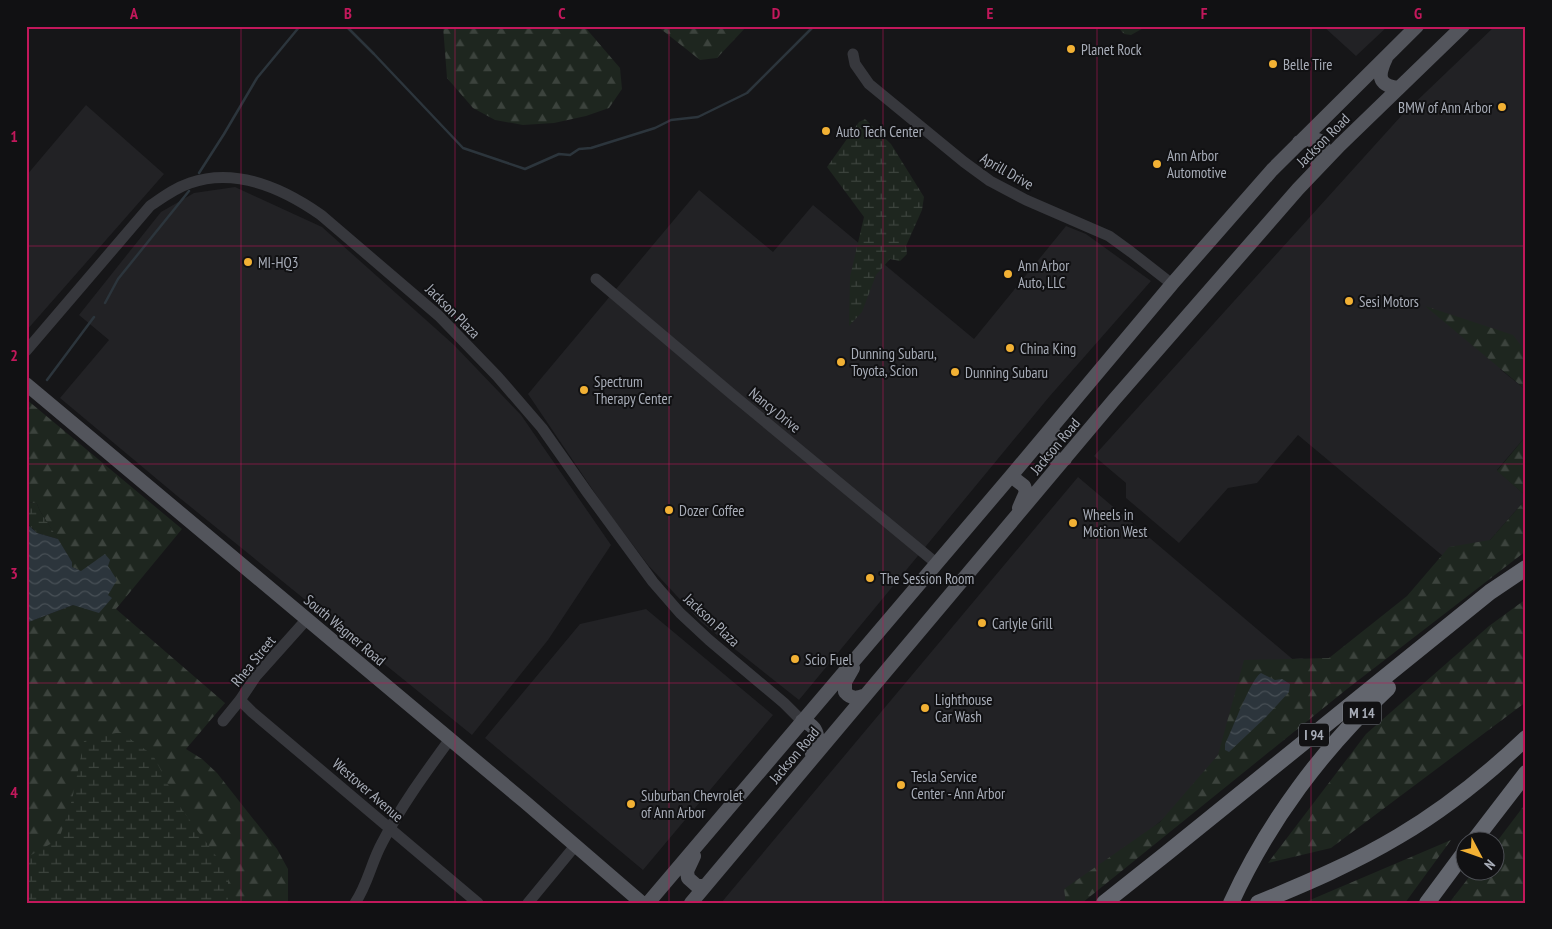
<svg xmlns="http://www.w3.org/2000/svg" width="1552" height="929" viewBox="0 0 1552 929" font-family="'PT Sans Narrow',sans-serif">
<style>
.built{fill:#222225}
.forest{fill:url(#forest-firs)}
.wetland{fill:url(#wetland-marsh)}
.water{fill:url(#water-waves)}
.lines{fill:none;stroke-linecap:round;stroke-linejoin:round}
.stream{stroke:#2c353c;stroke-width:2.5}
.minor{stroke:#37383d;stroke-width:11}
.major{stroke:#53555c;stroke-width:14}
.highway{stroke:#63666e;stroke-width:16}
.grid{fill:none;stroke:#c2185b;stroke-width:1;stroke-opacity:0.55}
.poi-dot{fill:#f2b134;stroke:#111113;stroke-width:2}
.labels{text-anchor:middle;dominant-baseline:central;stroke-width:4;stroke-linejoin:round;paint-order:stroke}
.shield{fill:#111113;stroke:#7b7e86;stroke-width:1}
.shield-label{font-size:14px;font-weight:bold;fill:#a8adb8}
.poi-label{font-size:15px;fill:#a8adb8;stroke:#111113;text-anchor:start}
.street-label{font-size:15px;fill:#a8adb8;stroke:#111113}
.neatline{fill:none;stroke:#c2185b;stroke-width:2}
.grid-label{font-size:16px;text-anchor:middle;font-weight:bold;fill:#c2185b}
</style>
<defs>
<pattern id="forest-firs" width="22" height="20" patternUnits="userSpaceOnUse" patternTransform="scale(1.25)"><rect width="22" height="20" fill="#1e261f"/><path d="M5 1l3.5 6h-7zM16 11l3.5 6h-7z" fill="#3c433d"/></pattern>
<pattern id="wetland-marsh" width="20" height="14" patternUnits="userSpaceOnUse" patternTransform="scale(1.25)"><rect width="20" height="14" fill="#1e261f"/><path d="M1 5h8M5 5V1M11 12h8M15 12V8" fill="none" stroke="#3c433d"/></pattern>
<pattern id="water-waves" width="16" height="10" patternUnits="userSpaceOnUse" patternTransform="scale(1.25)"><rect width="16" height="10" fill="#2c353c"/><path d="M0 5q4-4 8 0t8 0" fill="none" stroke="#485056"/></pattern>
</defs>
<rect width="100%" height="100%" fill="#161618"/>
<path class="built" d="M 1323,26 L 1388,26 L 1356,56 Z
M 1495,26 L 1526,26 L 1526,371 L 1500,369 L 1526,390 L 1526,436 L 1497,470 L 1526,496 L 1526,499 L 1462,572 L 1298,435 L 1257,483 L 1228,488 L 1179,543 L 1126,498 L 1126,483 L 1094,456 L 1402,115 Z
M 86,105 L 164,174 L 26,331 L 26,176 Z
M 235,187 L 322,227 L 454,345 L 521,415 L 611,545 L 548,640 L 472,735 L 176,495 L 60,398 L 109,340 L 79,315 L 161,212 L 194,193 Z
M 699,190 L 773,252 L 813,205 L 974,339 L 1066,226 L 1086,234 L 1151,281 L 1049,397 L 799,700 L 702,623 L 648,565 L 605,508 L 528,394 Z
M 1078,477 L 1323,685 L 1063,903 L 721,903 Z
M 646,609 L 773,715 L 643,870 L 485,738 L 580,624 Z"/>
<path class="forest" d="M 443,26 L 584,26 L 620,68 L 622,89 L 609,108 L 586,116 L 554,123 L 523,125 L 495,120 L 473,108 L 447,78 Z
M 657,26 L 747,26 L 717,58 L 700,60 Z
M 1425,306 L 1513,335 L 1526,352 L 1526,390 Z
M 26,399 L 182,529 L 116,609 L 225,703 L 186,749 L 202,759 L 217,773 L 277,849 L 288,869 L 288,903 L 26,903 L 26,623 L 73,605 L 111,598 L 81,571 L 72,567 L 72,562 L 40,511 L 37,504 L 26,501 Z
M 1526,436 L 1526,496 L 1497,471 Z
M 1526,499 L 1526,551 L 1347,689 L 1082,903 L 1066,903 L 1064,889 L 1160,822 L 1218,755 L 1244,660 L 1329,658 L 1407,596 L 1449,547 L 1490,540 Z
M 1526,599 L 1526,702 L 1331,848 L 1268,863 L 1366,734 L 1489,626 Z
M 1526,803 L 1526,903 L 1449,903 L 1473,872 L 1494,872 L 1495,844 Z
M 1451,840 L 1405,903 L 1303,903 Z"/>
<path class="wetland" d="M 1117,26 L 1147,26 L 1131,35 L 1124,34 Z
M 865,119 L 891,144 L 924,197 L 922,210 L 906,246 L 907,254 L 900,261 L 890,259 L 876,275 L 862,312 L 849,326 L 850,277 L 864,217 L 827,167 L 859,122 Z
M 26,501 L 37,504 L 40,511 L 58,539 L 37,533 L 28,524 L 26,525 Z
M 120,732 L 153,755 L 178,804 L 228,872 L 228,903 L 26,903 L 26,858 L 59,839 L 72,800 L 84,741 Z"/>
<path class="water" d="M 27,524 L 37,533 L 58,539 L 72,562 L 72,567 L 81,571 L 105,554 L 110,560 L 108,566 L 117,580 L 108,595 L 112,598 L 99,613 L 73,605 L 26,623 Z
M 1261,673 L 1275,680 L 1282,679 L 1290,684 L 1289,692 L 1266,717 L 1229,752 L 1225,750 L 1225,744 C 1232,731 1251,678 1261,673 Z"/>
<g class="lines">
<path class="stream" d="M 346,26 L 374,54 L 463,148 L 525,169 L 559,154 L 570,155 L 579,149 L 591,148 L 655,128 L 671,120 L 698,117 L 747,93 L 814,26
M 199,173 L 224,134 L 257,78 L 300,26
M 105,303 L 118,279 L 189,191
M 47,380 L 94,317
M 26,418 L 27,404
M 26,448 L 28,461 L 27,469"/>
<path class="minor" d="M 853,54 L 855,64 L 869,84 L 964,162 L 990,181 L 1026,200 L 1109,236 L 1131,252 L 1172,284
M 596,279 L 733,395 L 936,563
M 26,351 L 150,206 C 163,197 175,188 190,183 C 236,167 284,189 321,215 L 439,316 L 497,376 L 542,428 L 587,492 L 653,582 L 680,613 L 709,640 L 784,703 L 802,721
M 240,700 L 252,712 L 478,903
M 223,721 L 240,700 L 256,676 L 307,619
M 355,903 C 368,884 371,863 382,843 C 401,806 426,772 450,739
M 528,903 L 575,846"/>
<path class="major" d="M 1386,58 C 1378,75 1377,85 1398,88
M 1299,142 C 1311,139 1321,135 1325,150 L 1317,162
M 26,384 L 525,802 L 642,903
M 1053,432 L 1046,449 L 1049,455 L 1059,460 L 1065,459
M 1011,476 L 1024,486 L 1026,492 L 1019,508
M 853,668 L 845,682 L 845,692 C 852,700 857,698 866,695
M 802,721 C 819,726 821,740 812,754
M 694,856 L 687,871 L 688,878 L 697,886 L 705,886
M 648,903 L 1011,476 L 1172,284 L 1272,170 L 1417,26
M 691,903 L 1113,401 L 1298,189 L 1340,145 L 1463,26"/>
<path class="highway" d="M 1473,842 L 1526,773
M 1104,903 L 1167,853 L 1490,592 L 1526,568
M 1231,903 C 1268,822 1323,748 1388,688
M 1258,903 C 1307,883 1354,863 1399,836 C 1445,809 1487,775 1526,738
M 1427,903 L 1464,853"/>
</g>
<path class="grid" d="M 241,26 L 241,903M 455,26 L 455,903M 669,26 L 669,903M 883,26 L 883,903M 1097,26 L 1097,903M 1311,26 L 1311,903M 26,246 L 1526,246M 26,464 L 1526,464M 26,683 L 1526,683"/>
<g class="poi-dot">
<circle cx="1071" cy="49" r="5"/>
<circle cx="1273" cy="64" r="5"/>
<circle cx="1502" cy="107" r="5"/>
<circle cx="826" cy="131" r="5"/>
<circle cx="1157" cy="164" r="5"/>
<circle cx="248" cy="262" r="5"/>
<circle cx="1008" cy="274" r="5"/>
<circle cx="1349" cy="301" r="5"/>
<circle cx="1010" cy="348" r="5"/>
<circle cx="841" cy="362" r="5"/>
<circle cx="955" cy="372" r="5"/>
<circle cx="584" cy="390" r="5"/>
<circle cx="669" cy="510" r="5"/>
<circle cx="1073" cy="523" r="5"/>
<circle cx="870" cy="578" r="5"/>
<circle cx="982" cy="623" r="5"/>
<circle cx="795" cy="659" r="5"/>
<circle cx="925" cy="708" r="5"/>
<circle cx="901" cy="785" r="5"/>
<circle cx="631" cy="804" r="5"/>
</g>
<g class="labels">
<g class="shield">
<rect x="1343" y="701.5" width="38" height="23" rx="4"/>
<rect x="1299" y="723.5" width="30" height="23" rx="4"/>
</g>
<g class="shield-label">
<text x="1362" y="713">M 14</text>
<text x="1314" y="735">I 94</text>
</g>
<g class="poi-label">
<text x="1081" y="49">Planet Rock</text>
<text x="1283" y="64">Belle Tire</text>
<text x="1492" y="107" text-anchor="end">BMW of Ann Arbor</text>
<text x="836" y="131">Auto Tech Center</text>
<text x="1167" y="155">Ann Arbor<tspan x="1167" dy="17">Automotive</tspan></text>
<text x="258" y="262">MI-HQ3</text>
<text x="1018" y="265">Ann Arbor<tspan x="1018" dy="17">Auto, LLC</tspan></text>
<text x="1359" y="301">Sesi Motors</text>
<text x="1020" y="348">China King</text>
<text x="851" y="353">Dunning Subaru,<tspan x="851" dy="17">Toyota, Scion</tspan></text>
<text x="965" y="372">Dunning Subaru</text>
<text x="594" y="381">Spectrum<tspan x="594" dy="17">Therapy Center</tspan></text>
<text x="679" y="510">Dozer Coffee</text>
<text x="1083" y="514">Wheels in<tspan x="1083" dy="17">Motion West</tspan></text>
<text x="880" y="578">The Session Room</text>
<text x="992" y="623">Carlyle Grill</text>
<text x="805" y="659">Scio Fuel</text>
<text x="935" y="699">Lighthouse<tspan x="935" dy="17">Car Wash</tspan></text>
<text x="911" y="776">Tesla Service<tspan x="911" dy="17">Center - Ann Arbor</tspan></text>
<text x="641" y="795">Suburban Chevrolet<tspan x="641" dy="17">of Ann Arbor</tspan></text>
</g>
<g class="street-label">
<text transform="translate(1323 140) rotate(-45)">Jackson Road</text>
<text transform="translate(1007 171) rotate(30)">Aprill Drive</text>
<text transform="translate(453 311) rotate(45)">Jackson Plaza</text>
<text transform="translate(775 410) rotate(39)">Nancy Drive</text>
<text transform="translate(1055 446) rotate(-50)">Jackson Road</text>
<text transform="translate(712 620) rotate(43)">Jackson Plaza</text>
<text transform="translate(345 630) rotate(40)">South Wagner Road</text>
<text transform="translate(253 661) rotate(-51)">Rhea Street</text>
<text transform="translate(794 755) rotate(-50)">Jackson Road</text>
<text transform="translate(368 790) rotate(41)">Westover Avenue</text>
</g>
</g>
<rect width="1552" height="929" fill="none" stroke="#111113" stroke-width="55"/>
<g transform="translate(1480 856) rotate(131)"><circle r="24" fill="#111113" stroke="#4d4f55"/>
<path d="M0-4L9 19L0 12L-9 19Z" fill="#f2b134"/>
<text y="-8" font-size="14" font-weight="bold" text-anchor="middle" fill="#a8adb8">N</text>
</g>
<rect x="28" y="28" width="1496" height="874" class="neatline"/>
<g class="grid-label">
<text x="134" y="19">A</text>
<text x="348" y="19">B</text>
<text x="562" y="19">C</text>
<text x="776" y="19">D</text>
<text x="990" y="19">E</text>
<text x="1204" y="19">F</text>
<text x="1418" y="19">G</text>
<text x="14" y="142">1</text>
<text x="14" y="361">2</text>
<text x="14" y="579">3</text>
<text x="14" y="798">4</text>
</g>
</svg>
